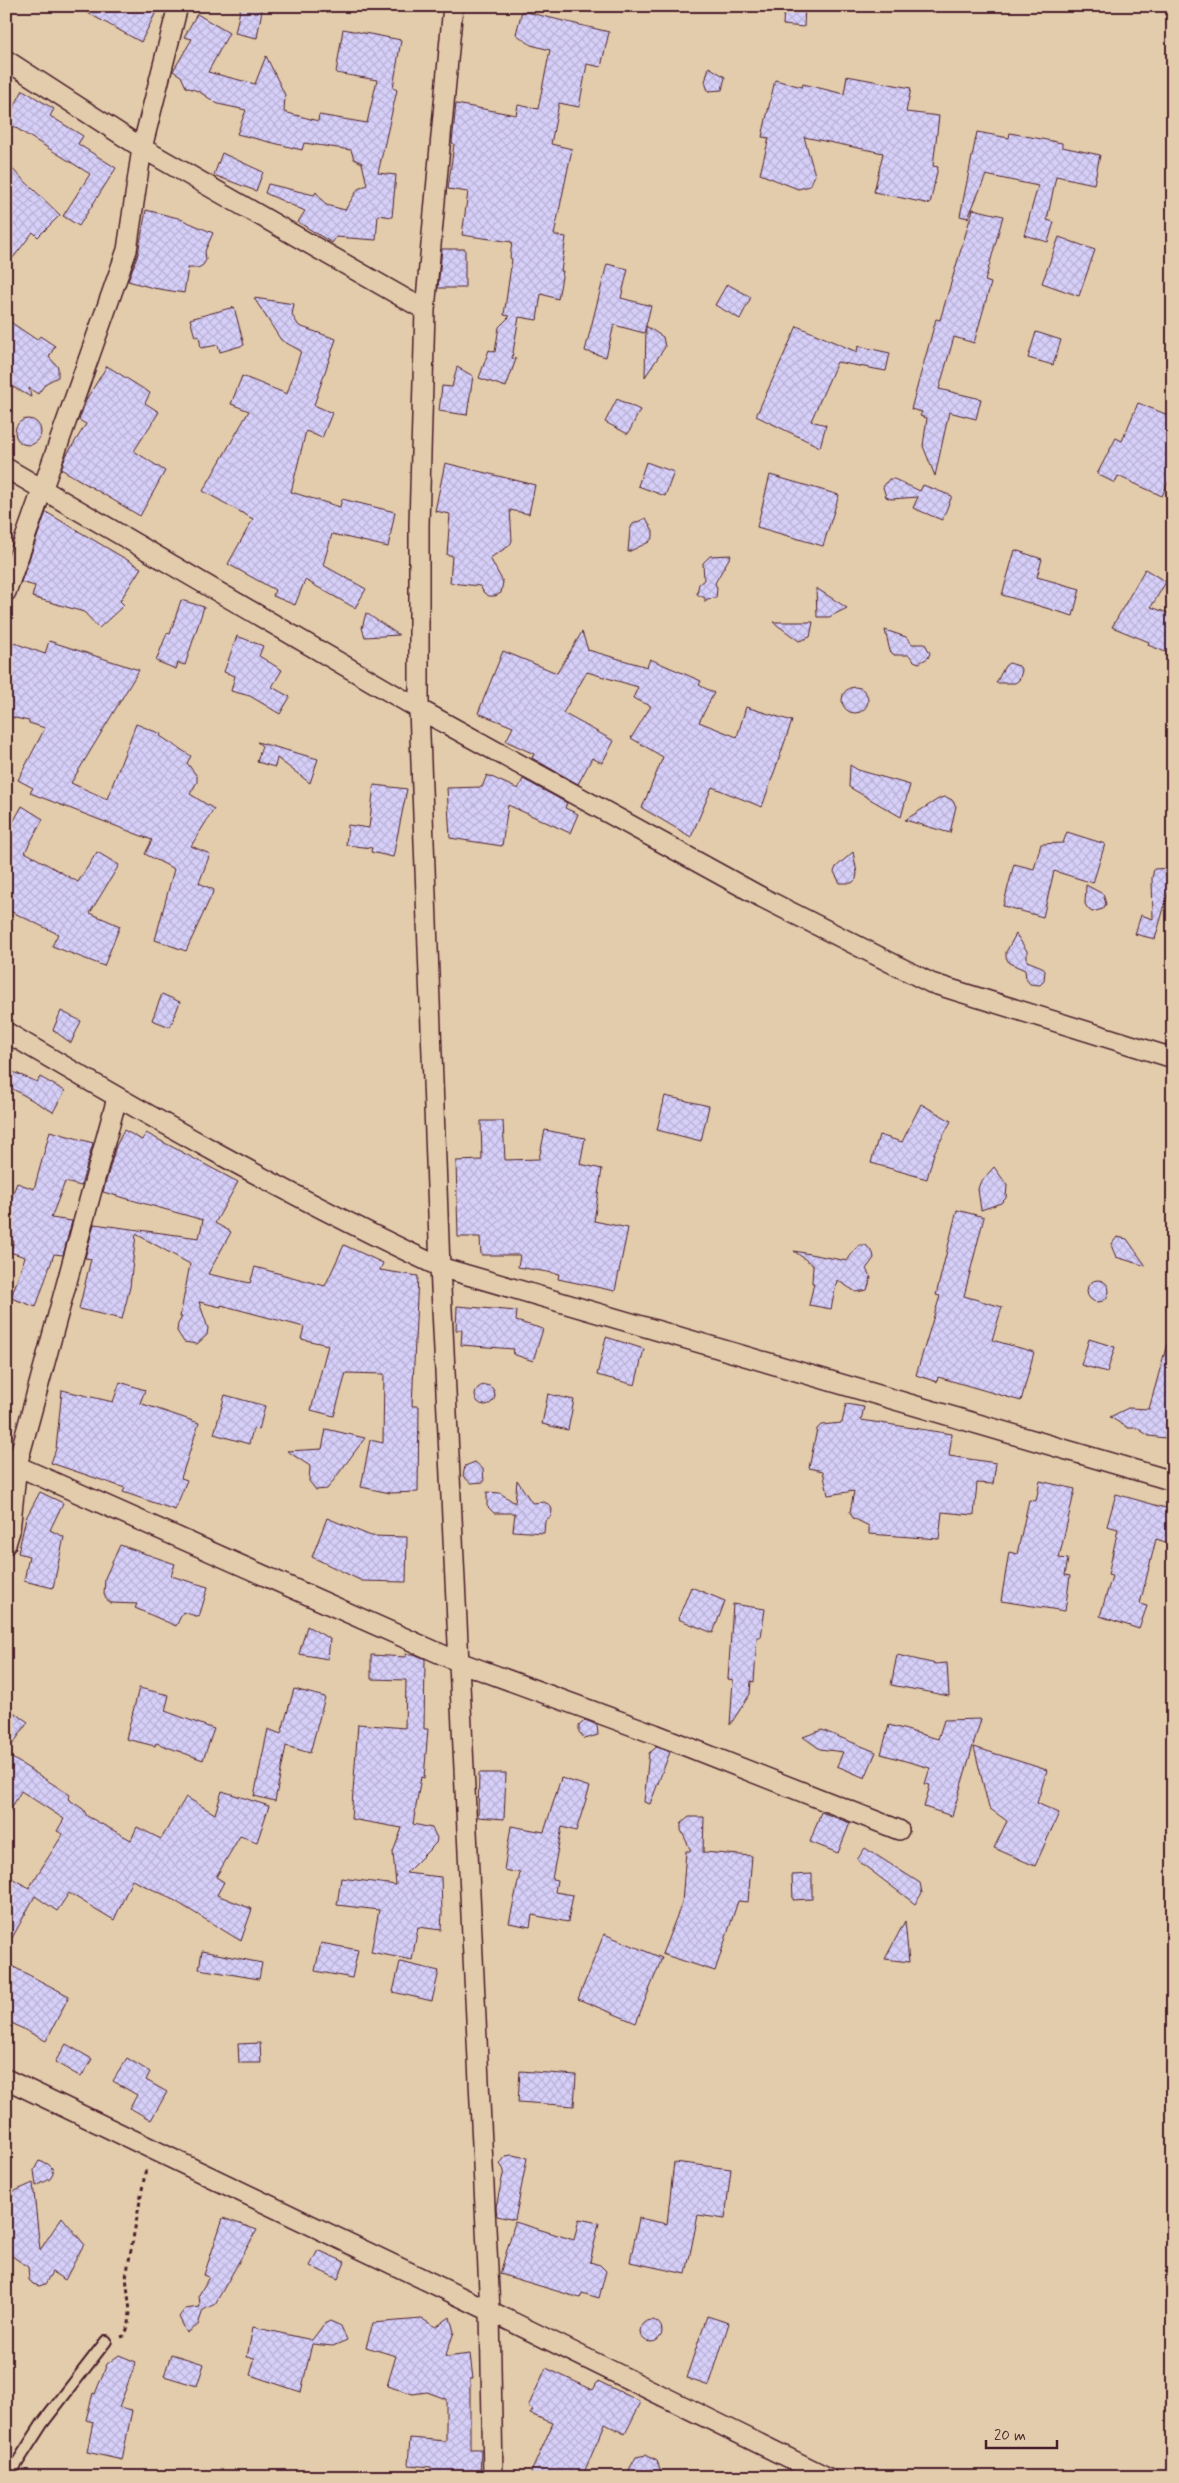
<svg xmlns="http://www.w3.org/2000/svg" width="1179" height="2483" viewBox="0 0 1179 2483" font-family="Mynerve,sans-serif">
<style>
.building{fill:url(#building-cross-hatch);stroke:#4a1f2b}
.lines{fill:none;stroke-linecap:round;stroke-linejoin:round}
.service-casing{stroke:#4a1f2b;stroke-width:14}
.minor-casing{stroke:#4a1f2b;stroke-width:22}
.path{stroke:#4a1f2b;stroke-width:3;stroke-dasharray:4 4;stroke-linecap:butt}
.service{stroke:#e2ccac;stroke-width:10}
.minor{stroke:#e2ccac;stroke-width:19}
</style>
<defs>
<pattern id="building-cross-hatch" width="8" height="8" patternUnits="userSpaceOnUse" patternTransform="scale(1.25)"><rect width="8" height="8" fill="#d6cff8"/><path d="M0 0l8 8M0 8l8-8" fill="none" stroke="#b9b1d5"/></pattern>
</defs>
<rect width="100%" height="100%" fill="#e2ccac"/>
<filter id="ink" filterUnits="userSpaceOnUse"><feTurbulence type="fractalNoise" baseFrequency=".02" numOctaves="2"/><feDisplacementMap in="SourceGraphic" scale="10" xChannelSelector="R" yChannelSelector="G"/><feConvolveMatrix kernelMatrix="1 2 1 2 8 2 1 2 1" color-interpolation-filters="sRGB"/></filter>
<g filter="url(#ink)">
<path class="building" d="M 75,6 L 138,6 L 156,12 L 141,42 Z
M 241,6 L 262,10 L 257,38 L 235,33 Z
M 784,6 L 805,6 L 804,27 L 783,25 Z
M 522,11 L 609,32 L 601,67 L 587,64 L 579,107 L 559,103 L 551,144 L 572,149 L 554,235 L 566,237 L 561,271 L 563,271 L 558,299 L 541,294 L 537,320 L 519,317 L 512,358 L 516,359 L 506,387 L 479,378 L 489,350 L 495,352 L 499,327 L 510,316 L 504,315 L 512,259 L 510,258 L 512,242 L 462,235 L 468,192 L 448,189 L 454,144 L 452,143 L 456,104 L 516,115 L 518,105 L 538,109 L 550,50 L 531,45 L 516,34 Z
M 197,14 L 229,33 L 208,72 L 255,84 L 266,56 L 285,95 L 284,112 L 318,121 L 319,115 L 367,123 L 377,80 L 336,73 L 343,29 L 401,40 L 393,88 L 397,90 L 378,173 L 396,175 L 392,217 L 378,215 L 376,240 L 336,237 L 332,243 L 298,222 L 305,211 L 265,193 L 268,184 L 314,195 L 316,192 L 326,205 L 345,210 L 358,189 L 367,185 L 362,163 L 354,159 L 351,150 L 304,143 L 302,150 L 237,134 L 246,110 L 218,104 L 198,91 L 186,87 L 181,76 L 173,71 L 192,39 L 184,37 Z
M 709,67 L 725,77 L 722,90 L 708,91 L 705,82 Z
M 847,76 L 911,88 L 906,112 L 939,116 L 933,166 L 938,167 L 930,204 L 874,192 L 883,153 L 804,137 L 815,175 L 810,186 L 798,189 L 760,174 L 769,138 L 762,137 L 775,80 L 802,87 L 803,84 L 844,94 Z
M 23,90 L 54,109 L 50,116 L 83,136 L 78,144 L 116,168 L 79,226 L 63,216 L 90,174 L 6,122 Z
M 977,132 L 1009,138 L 1010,133 L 1062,143 L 1062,147 L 1100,155 L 1094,184 L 1056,176 L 1047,220 L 1054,222 L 1048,242 L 1024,235 L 1038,186 L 986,175 L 968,218 L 960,216 Z
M 222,153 L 263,172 L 256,191 L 214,175 Z
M 6,163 L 60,215 L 38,237 L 33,232 L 6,267 Z
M 973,209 L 1003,216 L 985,281 L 991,283 L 974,343 L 954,337 L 939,389 L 981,399 L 976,419 L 949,412 L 935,476 L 923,446 L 927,418 L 920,416 L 922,412 L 911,409 L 936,319 L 940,320 Z
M 146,210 L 178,218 L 213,233 L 205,251 L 206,260 L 203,265 L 198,268 L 188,268 L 184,293 L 153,288 L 128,281 L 138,254 Z
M 1059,237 L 1095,250 L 1079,296 L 1042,283 Z
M 442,249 L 465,249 L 465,288 L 438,288 Z
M 607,264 L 628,269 L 621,298 L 651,306 L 644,333 L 614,325 L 606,357 L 585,351 Z
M 727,284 L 751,297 L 740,319 L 715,305 Z
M 254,298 L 294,304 L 292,315 L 299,326 L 336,339 L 314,405 L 332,413 L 322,438 L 306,431 L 291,492 L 340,507 L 342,499 L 395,512 L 388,547 L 332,534 L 323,565 L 366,589 L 355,608 L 305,580 L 295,605 L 273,596 L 275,590 L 228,564 L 253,519 L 203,491 L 249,411 L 231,404 L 242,376 L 287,394 L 301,351 L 281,340 Z
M 234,307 L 244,345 L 220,352 L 218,345 L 201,348 L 199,336 L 195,337 L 190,319 Z
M 6,319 L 37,340 L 40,336 L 55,346 L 49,357 L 58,367 L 58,377 L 46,383 L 38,394 L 29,388 L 31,397 L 6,383 Z
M 646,326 L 663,337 L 665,347 L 645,377 Z
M 797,326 L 857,352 L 858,346 L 890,353 L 886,371 L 837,362 L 811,421 L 826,425 L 820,447 L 756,416 Z
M 1036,332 L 1061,340 L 1053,365 L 1028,358 Z
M 107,366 L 150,393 L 145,403 L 159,412 L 134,451 L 165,471 L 140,516 L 61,469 L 66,456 L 86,424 L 79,420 L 87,398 Z
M 457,367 L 473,376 L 467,415 L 439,411 L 442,386 L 452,387 Z
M 617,399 L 640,410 L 628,434 L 605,422 Z
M 1138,403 L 1173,417 L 1173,472 L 1162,496 L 1118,476 L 1115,483 L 1097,474 L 1116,438 L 1122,441 Z
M15 432a13 13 0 1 1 26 0a13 13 0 1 1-26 0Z
M 646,462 L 674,472 L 665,496 L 638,486 Z
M 445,463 L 535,485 L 529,514 L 510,510 L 512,541 L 509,546 L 490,558 L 503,582 L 501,593 L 495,596 L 489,596 L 484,593 L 480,586 L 450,583 L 452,555 L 447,555 L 450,514 L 435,511 Z
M 770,475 L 839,495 L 823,546 L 757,527 Z
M 889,479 L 894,479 L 920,491 L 923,485 L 952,496 L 942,520 L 913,508 L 918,497 L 891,499 L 886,497 L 883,487 Z
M 46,512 L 141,568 L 120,601 L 124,605 L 99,628 L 84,612 L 32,597 L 35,586 L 21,582 Z
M 646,518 L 653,531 L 653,537 L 649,542 L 628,552 L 630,529 L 633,524 Z
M 1015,550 L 1042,559 L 1037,577 L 1080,589 L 1073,616 L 1002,595 Z
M 731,555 L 715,583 L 717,588 L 716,598 L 707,599 L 705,602 L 705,598 L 697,594 L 699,584 L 704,580 L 703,563 L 710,556 Z
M 1145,569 L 1166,582 L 1151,607 L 1173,615 L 1173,655 L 1148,645 L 1149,642 L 1112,627 Z
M 816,588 L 847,608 L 829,617 L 817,617 Z
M 181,600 L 204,607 L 185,665 L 178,663 L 176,669 L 156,661 L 167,633 L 170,634 Z
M 366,613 L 399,635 L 365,637 L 362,628 Z
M 773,622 L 813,622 L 810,637 L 799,641 Z
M 885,630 L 906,637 L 912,644 L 925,644 L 930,653 L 928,658 L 919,663 L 914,661 L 909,655 L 894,655 L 890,651 Z
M 582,632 L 588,650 L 647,667 L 650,659 L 701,681 L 699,685 L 714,693 L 699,722 L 737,737 L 746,707 L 792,721 L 762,807 L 712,787 L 691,837 L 642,808 L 663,757 L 631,738 L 651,706 L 633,698 L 638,687 L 587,672 L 563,713 L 614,741 L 602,763 L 592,758 L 578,784 L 532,758 L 534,754 L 506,741 L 513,727 L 478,713 L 503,651 L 557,673 Z
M 237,636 L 263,646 L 259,656 L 282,670 L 272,687 L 290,697 L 280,714 L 250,696 L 231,691 L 235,676 L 224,672 Z
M 6,640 L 45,654 L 49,641 L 139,670 L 71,783 L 107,799 L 136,724 L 161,734 L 160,736 L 191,756 L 187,763 L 197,776 L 197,782 L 190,794 L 214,809 L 191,846 L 210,854 L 199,883 L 214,890 L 186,951 L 155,940 L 174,869 L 145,854 L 152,840 L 30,793 L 33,788 L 18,780 L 45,728 L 29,723 L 29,721 L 6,716 Z
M 1009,663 L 1019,666 L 1022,671 L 1019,680 L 1015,683 L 996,683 L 1005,666 Z
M842 700a13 13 0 1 1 26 0a13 13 0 1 1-26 0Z
M 257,742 L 318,759 L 310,783 L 277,758 L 275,767 L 257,762 L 262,746 Z
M 850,765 L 858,770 L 910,785 L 901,817 L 849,787 Z
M 487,775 L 518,789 L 523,779 L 567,803 L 565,808 L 578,814 L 570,833 L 508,805 L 502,846 L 450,838 L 447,788 L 482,787 Z
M 374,785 L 407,789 L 393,857 L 371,852 L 372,848 L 346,845 L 348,825 L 369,828 Z
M 946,797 L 952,800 L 956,806 L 950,833 L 905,820 L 940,798 Z
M 22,806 L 43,819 L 25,852 L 78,882 L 97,852 L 119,865 L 90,913 L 120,926 L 104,966 L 52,946 L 58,934 L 6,909 L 6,835 Z
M 1067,832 L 1105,844 L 1093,883 L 1054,871 L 1043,917 L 1003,906 L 1014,864 L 1034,869 L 1041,844 L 1063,843 Z
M 853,852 L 857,873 L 856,879 L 852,883 L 840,883 L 834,872 L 836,867 Z
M 1173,868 L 1173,877 L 1155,939 L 1135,934 L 1141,915 L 1153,919 L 1152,878 L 1154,869 Z
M 1086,885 L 1103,894 L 1106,904 L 1103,909 L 1092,912 L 1088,909 L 1085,904 Z
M 1016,934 L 1027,951 L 1027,961 L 1042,967 L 1045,971 L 1044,981 L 1040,985 L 1030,984 L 1026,979 L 1025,970 L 1009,963 L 1006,957 L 1006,952 Z
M 162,994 L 180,1002 L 170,1027 L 152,1020 Z
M 61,1011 L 81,1021 L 71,1043 L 53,1030 Z
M 6,1069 L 37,1082 L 40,1077 L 65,1091 L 53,1112 L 6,1085 Z
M 665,1096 L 709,1106 L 701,1141 L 657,1130 Z
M 921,1104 L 951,1121 L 934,1153 L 927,1179 L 871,1163 L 879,1135 L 902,1142 Z
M 481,1121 L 503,1121 L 505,1160 L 539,1159 L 545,1130 L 585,1138 L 580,1164 L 602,1169 L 594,1221 L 628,1228 L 615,1291 L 558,1279 L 559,1274 L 518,1267 L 520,1255 L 481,1255 L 480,1237 L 458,1237 L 456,1161 L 482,1160 Z
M 124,1130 L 142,1140 L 146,1133 L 238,1182 L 215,1223 L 231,1232 L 208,1274 L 250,1283 L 255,1267 L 325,1286 L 344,1245 L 383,1263 L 380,1270 L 418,1276 L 412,1406 L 419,1406 L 418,1492 L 390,1493 L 361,1487 L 370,1440 L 383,1443 L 384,1374 L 346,1373 L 334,1416 L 311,1410 L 328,1345 L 301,1339 L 304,1327 L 221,1305 L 221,1307 L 199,1302 L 208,1328 L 207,1335 L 197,1344 L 184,1342 L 177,1331 L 178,1324 L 182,1317 L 180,1317 L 190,1264 L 136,1234 L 130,1287 L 122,1319 L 79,1309 L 91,1259 L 85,1258 L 94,1224 L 199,1238 L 203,1220 L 103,1192 L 116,1146 Z
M 50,1131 L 93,1143 L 81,1186 L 65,1182 L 51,1218 L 72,1221 L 63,1255 L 54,1254 L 36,1307 L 11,1298 L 25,1257 L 10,1252 L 14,1241 L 6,1237 L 6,1211 L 17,1183 L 34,1189 Z
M 994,1167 L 1007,1185 L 1006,1198 L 1001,1203 L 981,1210 L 978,1189 L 980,1183 Z
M 957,1210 L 984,1217 L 964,1296 L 1002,1307 L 992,1340 L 1034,1352 L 1021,1401 L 938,1377 L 937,1382 L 916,1375 L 940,1296 L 936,1295 Z
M 1117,1237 L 1127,1239 L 1146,1266 L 1116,1257 L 1111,1245 Z
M 860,1245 L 866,1245 L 873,1253 L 874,1258 L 866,1269 L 871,1278 L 867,1290 L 856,1292 L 837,1280 L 831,1309 L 809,1305 L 814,1283 L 812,1283 L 813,1265 L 794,1251 L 847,1261 L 856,1248 Z
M1087 1291a11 11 0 1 1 22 0a11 11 0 1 1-22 0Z
M 457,1306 L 517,1311 L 516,1321 L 543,1329 L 533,1361 L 513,1354 L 514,1349 L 461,1345 L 462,1330 L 456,1330 Z
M 606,1337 L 644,1349 L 635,1385 L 597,1375 Z
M 1089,1339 L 1115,1347 L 1107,1372 L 1081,1365 Z
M 1167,1344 L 1173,1345 L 1173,1439 L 1149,1436 L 1137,1428 L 1128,1428 L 1110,1417 L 1128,1408 L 1149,1409 Z
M 120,1382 L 145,1390 L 140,1403 L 199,1423 L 181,1478 L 187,1480 L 175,1510 L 123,1492 L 125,1488 L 51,1463 L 56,1449 L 62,1390 L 113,1402 Z
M475 1395a10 10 0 1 1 20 0a10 10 0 1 1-20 0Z
M 548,1394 L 574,1400 L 568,1430 L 542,1424 Z
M 225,1395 L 265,1406 L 259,1430 L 253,1429 L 249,1444 L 214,1434 Z
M 846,1404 L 864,1407 L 861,1420 L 952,1434 L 949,1456 L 996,1463 L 993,1484 L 977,1483 L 974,1515 L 942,1512 L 939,1539 L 869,1534 L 869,1526 L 853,1518 L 850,1512 L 854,1491 L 828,1495 L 823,1471 L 809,1468 L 817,1429 L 821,1425 L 842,1423 Z
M 326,1429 L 365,1438 L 327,1489 L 316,1490 L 309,1481 L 310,1466 L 287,1451 L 322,1449 Z
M 475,1462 L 483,1469 L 484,1482 L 471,1483 L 463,1476 L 465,1466 Z
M 517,1480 L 532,1503 L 544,1502 L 550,1505 L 552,1510 L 551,1516 L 545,1521 L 544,1533 L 513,1531 L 515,1513 L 494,1513 L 487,1506 L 487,1492 L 500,1493 L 515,1503 Z
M 1040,1481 L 1075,1489 L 1059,1558 L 1068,1559 L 1065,1575 L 1070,1576 L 1065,1611 L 1001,1601 L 1009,1552 L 1017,1554 L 1029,1500 L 1036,1501 Z
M 40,1492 L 63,1503 L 50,1530 L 64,1537 L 53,1588 L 24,1581 L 29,1556 L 18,1553 L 26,1518 Z
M 1116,1494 L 1173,1510 L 1173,1529 L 1169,1543 L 1156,1539 L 1140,1604 L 1147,1606 L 1139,1629 L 1100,1616 L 1112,1576 L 1108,1575 L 1118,1529 L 1107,1526 Z
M 327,1518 L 371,1536 L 407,1537 L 406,1582 L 362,1581 L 312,1557 Z
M 120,1545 L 175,1564 L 171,1576 L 208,1587 L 199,1617 L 183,1612 L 176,1626 L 135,1608 L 137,1604 L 111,1603 L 106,1599 L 104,1594 L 105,1578 Z
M 691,1587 L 725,1601 L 713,1633 L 678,1619 Z
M 733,1604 L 765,1609 L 761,1637 L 757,1637 L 754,1682 L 751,1681 L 750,1694 L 730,1725 L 733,1680 L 728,1679 Z
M 307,1626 L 330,1639 L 328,1659 L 299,1654 Z
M 406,1654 L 414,1654 L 425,1659 L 424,1729 L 428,1729 L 424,1778 L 421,1777 L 413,1824 L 432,1828 L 437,1838 L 436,1843 L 406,1873 L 441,1877 L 442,1913 L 441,1930 L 418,1927 L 412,1960 L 371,1952 L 379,1910 L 337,1905 L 341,1878 L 396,1885 L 393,1852 L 402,1828 L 351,1819 L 358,1724 L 405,1728 L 406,1680 L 371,1679 L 371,1655 L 406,1657 Z
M 897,1655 L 936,1664 L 947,1663 L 949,1696 L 891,1685 Z
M 139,1688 L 169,1695 L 165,1711 L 214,1729 L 203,1760 L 156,1743 L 155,1746 L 126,1739 Z
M 294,1689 L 325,1697 L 310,1753 L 286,1746 L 275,1801 L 254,1796 L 268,1729 L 281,1734 Z
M 6,1707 L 28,1722 L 6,1754 L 70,1795 L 68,1799 L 83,1809 L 87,1816 L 131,1840 L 137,1827 L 161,1839 L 186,1797 L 215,1814 L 222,1791 L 269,1806 L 257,1842 L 240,1836 L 216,1877 L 224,1882 L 217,1895 L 252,1909 L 241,1941 L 167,1896 L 132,1880 L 114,1920 L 69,1893 L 57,1911 L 35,1896 L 6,1949 L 6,1875 L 29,1888 L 63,1834 L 57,1831 L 64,1819 L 21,1791 L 6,1818 Z
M 981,1719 L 952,1816 L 924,1807 L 930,1785 L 925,1784 L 930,1768 L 881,1754 L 889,1725 L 938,1739 L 944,1720 Z
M 585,1720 L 597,1725 L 598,1735 L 585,1739 L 579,1732 L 579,1726 Z
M 822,1730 L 876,1752 L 865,1778 L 837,1766 L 843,1752 L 820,1749 L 803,1737 Z
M 657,1747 L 670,1752 L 650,1804 L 644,1802 L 649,1753 Z
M 974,1747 L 1047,1770 L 1037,1803 L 1059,1813 L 1035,1866 L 994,1848 L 1007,1821 L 989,1808 Z
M 479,1773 L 506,1773 L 504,1819 L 478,1817 Z
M 561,1778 L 590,1787 L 576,1831 L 562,1827 L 552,1879 L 557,1880 L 555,1892 L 573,1895 L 568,1922 L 532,1915 L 530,1927 L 509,1923 L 520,1873 L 504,1870 L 511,1826 L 544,1832 Z
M 821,1812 L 850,1823 L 838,1853 L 810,1842 Z
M 689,1817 L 704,1817 L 703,1852 L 752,1856 L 748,1902 L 738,1901 L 715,1971 L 662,1954 L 682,1903 L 686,1851 L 691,1851 L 681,1830 L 681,1824 Z
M 865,1848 L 920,1883 L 922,1893 L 915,1904 L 857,1860 Z
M 812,1874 L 812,1899 L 793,1900 L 792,1875 Z
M 905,1921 L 909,1962 L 885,1959 Z
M 604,1934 L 662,1958 L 636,2023 L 578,1999 Z
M 321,1943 L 358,1950 L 352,1978 L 315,1971 Z
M 202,1951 L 262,1963 L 259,1979 L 199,1969 Z
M 400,1962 L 439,1971 L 432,2001 L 393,1992 Z
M 6,1963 L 69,1996 L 46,2041 L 6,2020 Z
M 260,2043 L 261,2063 L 239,2063 L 238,2044 Z
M 66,2044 L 92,2059 L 81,2077 L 55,2062 Z
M 127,2058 L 150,2072 L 146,2080 L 167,2092 L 151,2120 L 130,2108 L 137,2095 L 113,2081 Z
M 520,2071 L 576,2075 L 574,2106 L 518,2102 Z
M 512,2155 L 527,2158 L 515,2220 L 497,2216 L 496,2207 L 504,2170 L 500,2164 L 506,2156 Z
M 39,2161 L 48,2164 L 52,2168 L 53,2174 L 50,2179 L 36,2186 L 34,2170 Z
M 674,2162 L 731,2169 L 725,2219 L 698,2215 L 686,2274 L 630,2262 L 639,2218 L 667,2224 Z
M 33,2183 L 40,2250 L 62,2217 L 84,2244 L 65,2280 L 52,2272 L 45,2284 L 39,2286 L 33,2284 L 29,2280 L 28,2267 L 6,2252 L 6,2195 Z
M 223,2218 L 257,2230 L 215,2304 L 203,2310 L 198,2325 L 187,2333 L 179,2317 L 185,2309 L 200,2307 L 199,2295 L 209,2277 L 204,2275 Z
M 579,2219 L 599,2223 L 590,2262 L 600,2265 L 606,2271 L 599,2298 L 582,2293 L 580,2298 L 500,2274 L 515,2222 L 574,2240 Z
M 318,2250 L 345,2262 L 338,2279 L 310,2266 Z
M 707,2316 L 729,2323 L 709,2386 L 686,2378 Z
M 450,2317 L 454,2332 L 445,2357 L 470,2354 L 473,2379 L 470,2379 L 470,2449 L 481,2449 L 480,2477 L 431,2477 L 431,2467 L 408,2465 L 410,2438 L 446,2441 L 446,2399 L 427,2392 L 413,2394 L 387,2386 L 396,2356 L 366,2347 L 373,2323 L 422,2319 L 436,2327 Z
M640 2331a11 11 0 1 1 22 0a11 11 0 1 1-22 0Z
M 330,2321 L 341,2326 L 347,2340 L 333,2346 L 312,2344 L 301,2392 L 250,2375 L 255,2358 L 247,2357 L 253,2327 L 312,2340 L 324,2324 Z
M 171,2354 L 204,2364 L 197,2386 L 164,2376 Z
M 119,2355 L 136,2362 L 119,2407 L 132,2410 L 122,2460 L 87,2452 L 93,2422 L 86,2420 L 93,2393 L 95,2394 L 107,2364 Z
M 546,2368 L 593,2390 L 598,2381 L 641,2402 L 625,2434 L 605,2424 L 582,2477 L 529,2477 L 553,2423 L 530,2414 L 533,2410 L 528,2407 Z
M 646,2455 L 657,2461 L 663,2477 L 625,2477 L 636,2457 Z"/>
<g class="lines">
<g class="service-casing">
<path id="service" d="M 8,2477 L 42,2424 L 106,2341"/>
</g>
<g class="minor-casing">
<path id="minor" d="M 453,6 L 425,310 L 419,525 L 419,709 L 440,1267 L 490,2311 L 493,2477
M 6,60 L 142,148 L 425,310
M 6,468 L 419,709 L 763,898 L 931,983 L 1173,1058
M 6,592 L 127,250 L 142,148 L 178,6
M 6,1032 C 148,1116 291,1197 440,1267 L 1173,1481
M 6,1461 L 459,1662 L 655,1734 L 899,1830
M 6,1544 L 10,1531 L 17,1465 L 117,1098
M 6,2079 L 490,2311 L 827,2477"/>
</g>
<path class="path" d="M 121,2337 L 124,2336 L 129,2325 L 130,2311 L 126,2277 L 146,2168"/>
<use href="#service" class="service"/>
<use href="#minor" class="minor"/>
</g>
</g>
<rect width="1179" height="2483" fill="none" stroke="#e2ccac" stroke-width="25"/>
<rect x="12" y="12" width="1154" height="2458" fill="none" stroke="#4a1f2b" stroke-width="2" filter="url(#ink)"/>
<path d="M986 2440v8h71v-8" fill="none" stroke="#4a1f2b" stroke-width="2.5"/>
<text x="994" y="2440" font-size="15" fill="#4a1f2b" stroke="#e2ccac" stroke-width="4" paint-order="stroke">20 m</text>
</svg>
